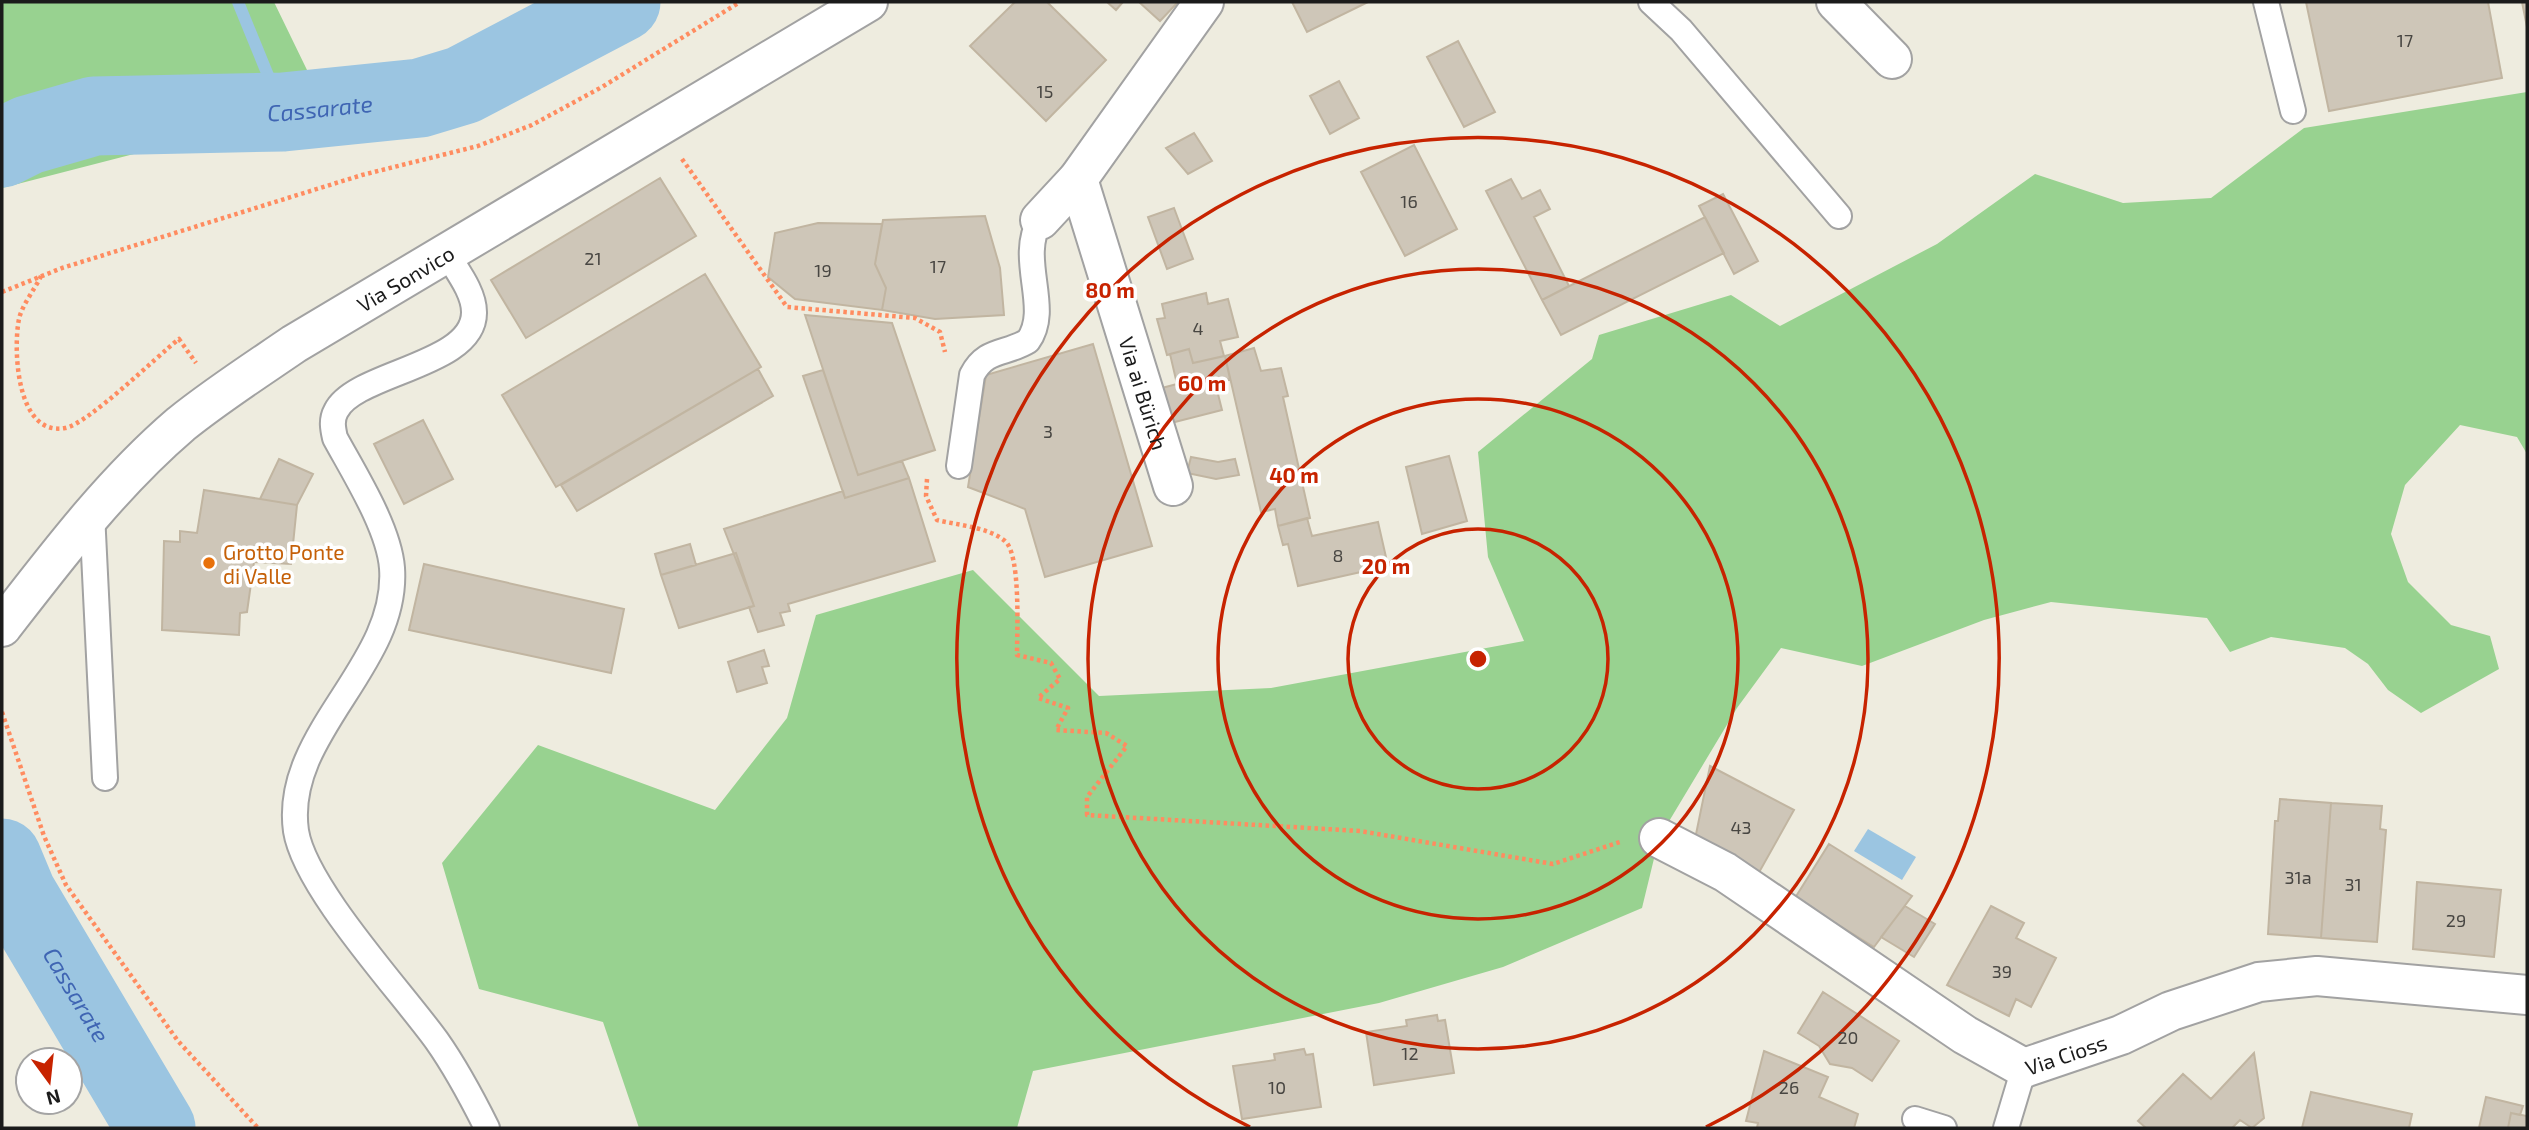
<svg xmlns="http://www.w3.org/2000/svg" width="2529" height="1130" viewBox="0 0 2529 1130" font-family="'Exo 2',sans-serif">
<style>
.forest{fill:#98d290}
.water{fill:#9bc5e1}
.lines{fill:none;stroke-linecap:round;stroke-linejoin:round}
.stream{stroke:#9bc5e1;stroke-width:12}
.river{stroke:#9bc5e1;stroke-width:79}
.building{fill:#cec6b8;stroke:#c1b5a1;stroke-width:2}
.service-casing{stroke:#a2a2a2;stroke-width:28}
.minor-casing{stroke:#a2a2a2;stroke-width:42}
.tertiary-casing{stroke:#a2a2a2;stroke-width:42}
.path{stroke:#ff8c60;stroke-width:4.5;stroke-dasharray:3.5 3.5;stroke-linecap:butt}
.service{stroke:#fff;stroke-width:24}
.minor{stroke:#fff;stroke-width:38}
.tertiary{stroke:#fff;stroke-width:38}
.ring{fill:none;stroke:#c72300;stroke-width:3.5}
.food-dot{fill:#e8710a;stroke:#fff;stroke-width:2.5}
.labels{text-anchor:middle;dominant-baseline:central;stroke-width:7;stroke-linejoin:round;paint-order:stroke}
.number-label{font-size:18px;fill:#484642}
.street-label{font-size:21px;fill:#1b1b1b;stroke:#fff}
.food-label{font-size:21px;fill:#c56008;stroke:#fff;text-anchor:start}
.water-label{font-size:23px;font-style:italic;fill:#3f65b3;stroke:#fff}
.centre{fill:#c72300;stroke:#fff;stroke-width:3.5}
.ring-label{font-size:21px;text-anchor:middle;font-weight:bold;fill:#c72300;stroke:#fff;stroke-width:7;stroke-linejoin:round;paint-order:stroke}
</style>
<rect width="100%" height="100%" fill="#eeecdf"/>
<path class="forest" d="M 2,2 L 274,2 L 324,105 L 2,188 Z
M 2527,92 L 2527,454 L 2517,437 L 2460,425 L 2405,485 L 2391,534 L 2408,582 L 2451,625 L 2490,636 L 2499,669 L 2421,713 L 2388,690 L 2368,664 L 2345,648 L 2271,637 L 2230,652 L 2207,618 L 2051,602 L 1984,620 L 1862,666 L 1781,648 L 1737,708 L 1659,838 L 1642,908 L 1503,967 L 1379,1003 L 1033,1071 L 1017,1128 L 639,1128 L 603,1022 L 479,989 L 442,863 L 538,745 L 715,810 L 787,718 L 816,615 L 973,570 L 1099,696 L 1271,688 L 1524,641 L 1488,557 L 1478,452 L 1592,359 L 1599,335 L 1731,295 L 1780,326 L 1937,244 L 2035,174 L 2123,203 L 2211,198 L 2304,128 Z"/>
<path class="water" d="M 1868,829 L 1916,857 L 1902,880 L 1854,851 Z"/>
<g class="lines">
<path class="stream" d="M 238,2 L 283,112
M 2,897 L 17,894"/>
<g class="river">
<path id="s1" d="M 2,148 L 28,135 L 94,116 L 283,112 L 420,98 L 463,85 L 621,2"/>
<path id="s2" d="M 2,858 L 17,894 L 156,1128"/>
</g>
</g>
<path class="building" d="M 1015,2 L 1047,2 L 1106,60 L 1046,121 L 970,46 Z
M 1107,2 L 1123,2 L 1116,10 Z
M 1139,2 L 1178,2 L 1160,21 Z
M 1292,2 L 1368,2 L 1307,32 Z
M 2306,2 L 2488,2 L 2502,78 L 2329,111 Z
M 2522,2 L 2527,2 L 2527,27 Z
M 1458,41 L 1495,112 L 1464,127 L 1427,57 Z
M 1339,81 L 1359,118 L 1330,134 L 1310,96 Z
M 1194,133 L 1212,161 L 1188,174 L 1166,148 Z
M 1414,145 L 1457,229 L 1405,256 L 1361,172 Z
M 660,178 L 696,236 L 526,338 L 491,280 Z
M 1511,179 L 1522,199 L 1540,190 L 1550,209 L 1534,217 L 1569,286 L 1542,300 L 1486,191 Z
M 1723,194 L 1758,261 L 1734,274 L 1699,206 Z
M 1174,208 L 1193,259 L 1167,269 L 1148,217 Z
M 985,216 L 1000,268 L 1004,315 L 935,319 L 882,310 L 886,288 L 875,264 L 883,220 Z
M 1705,217 L 1724,253 L 1561,335 L 1542,300 Z
M 818,223 L 882,224 L 875,264 L 886,288 L 882,310 L 795,299 L 768,277 L 775,233 Z
M 705,274 L 761,367 L 556,487 L 502,395 Z
M 1206,293 L 1208,304 L 1228,299 L 1238,337 L 1220,341 L 1224,356 L 1193,363 L 1189,349 L 1167,355 L 1157,319 L 1165,318 L 1162,304 Z
M 805,315 L 892,323 L 935,450 L 858,475 Z
M 1093,344 L 1152,546 L 1045,577 L 1025,509 L 968,487 L 986,375 Z
M 1254,348 L 1261,371 L 1281,368 L 1288,396 L 1283,397 L 1310,518 L 1278,526 L 1275,509 L 1261,512 L 1225,356 Z
M 1189,349 L 1193,363 L 1225,356 L 1230,379 L 1215,382 L 1222,410 L 1167,424 L 1158,389 L 1177,384 L 1170,354 Z
M 758,369 L 773,396 L 577,511 L 561,485 Z
M 823,370 L 858,475 L 902,461 L 909,478 L 845,498 L 803,376 Z
M 423,420 L 453,479 L 404,504 L 374,444 Z
M 1449,456 L 1467,521 L 1422,534 L 1406,467 Z
M 1191,457 L 1218,462 L 1235,459 L 1239,475 L 1216,479 L 1187,473 Z
M 279,459 L 313,474 L 297,505 L 260,499 Z
M 909,478 L 935,561 L 788,604 L 790,611 L 780,613 L 784,625 L 758,632 L 749,607 L 754,606 L 724,529 L 843,491 L 845,498 Z
M 204,490 L 297,505 L 291,564 L 254,562 L 247,612 L 240,613 L 239,635 L 162,630 L 164,541 L 180,542 L 180,531 L 197,533 Z
M 1307,518 L 1312,536 L 1378,522 L 1388,566 L 1298,586 L 1288,544 L 1283,545 L 1278,526 Z
M 690,544 L 696,565 L 661,575 L 655,554 Z
M 736,553 L 754,606 L 679,628 L 661,575 Z
M 424,564 L 624,609 L 611,673 L 409,630 Z
M 764,650 L 769,666 L 762,667 L 767,683 L 737,692 L 728,662 Z
M 1710,766 L 1794,810 L 1757,876 L 1694,844 Z
M 2280,799 L 2331,803 L 2321,938 L 2268,934 L 2275,821 L 2278,821 Z
M 2331,803 L 2382,806 L 2380,829 L 2386,830 L 2377,942 L 2321,938 Z
M 1829,844 L 1912,896 L 1874,947 L 1795,898 Z
M 2417,882 L 2501,890 L 2494,957 L 2413,949 Z
M 1905,906 L 1935,924 L 1914,957 L 1881,937 Z
M 1991,906 L 2024,923 L 2016,938 L 2056,958 L 2031,1007 L 2016,999 L 2009,1016 L 1947,985 Z
M 1823,992 L 1899,1041 L 1872,1081 L 1852,1068 L 1830,1064 L 1819,1046 L 1798,1033 Z
M 1437,1015 L 1438,1021 L 1445,1020 L 1454,1073 L 1374,1085 L 1366,1032 L 1407,1026 L 1406,1020 Z
M 1304,1049 L 1306,1055 L 1313,1054 L 1321,1107 L 1242,1119 L 1233,1066 L 1275,1060 L 1274,1054 Z
M 1764,1051 L 1828,1077 L 1819,1097 L 1858,1114 L 1854,1128 L 1757,1128 L 1758,1123 L 1746,1121 Z
M 2254,1053 L 2264,1118 L 2252,1128 L 2240,1120 L 2232,1128 L 2146,1128 L 2138,1121 L 2183,1074 L 2211,1099 Z
M 2311,1092 L 2412,1114 L 2409,1128 L 2302,1128 Z
M 2486,1097 L 2523,1106 L 2520,1115 L 2511,1113 L 2508,1128 L 2479,1128 Z
M 2511,1113 L 2527,1116 L 2527,1128 L 2508,1128 Z"/>
<g class="lines">
<g class="service-casing">
<path id="service" d="M 1651,2 L 1681,30 L 1839,216
M 2266,2 L 2293,111
M 447,254 C 457,271 474,292 474,312 C 475,366 355,372 336,411 C 331,420 333,429 335,438 C 354,473 389,528 392,568 C 399,666 282,733 296,831 C 305,888 401,991 437,1041 C 456,1068 472,1098 487,1128
M 959,466 L 972,375 C 986,348 1005,355 1028,341 C 1052,308 1017,260 1040,220
M 92,513 L 105,778
M 1915,1119 L 1944,1128
M 2006,1128 L 2024,1068"/>
</g>
<g class="minor-casing">
<g id="minor">
<path d="M 1836,2 L 1892,59"/>
<path id="s3" d="M 1078,179 L 1173,486"/>
<path d="M 1040,220 L 1078,179 L 1204,2"/>
<path id="s4" d="M 1659,838 L 1725,872 L 1965,1035 L 2024,1068 L 2121,1035 L 2171,1011 L 2259,982 L 2317,976 L 2527,995"/>
</g>
</g>
<g class="tertiary-casing">
<g id="tertiary">
<path id="s5" d="M 2,627 C 57,556 112,483 181,424 C 217,395 256,370 294,344 L 868,2"/>
</g>
</g>
<path class="path" d="M 682,159 L 787,307 L 915,318 L 940,332 L 945,352
M 41,276 C 35,289 22,305 19,319 C 13,348 16,437 65,428 C 88,424 156,357 179,339 L 196,363
M 2,292 L 62,268 L 362,175 L 478,146 L 532,125 L 602,87 L 740,2
M 927,479 L 926,496 L 937,520 C 957,525 988,527 1005,541 C 1021,555 1017,632 1017,655 L 1051,663 L 1060,679 L 1038,698 L 1068,708 L 1056,730 L 1106,733 L 1127,746 L 1087,797 L 1087,815 L 1360,831 L 1553,864 L 1620,842
M 2,712 L 44,836 L 66,885 L 178,1041 L 258,1128"/>
<use href="#service" class="service"/>
<use href="#minor" class="minor"/>
<use href="#tertiary" class="tertiary"/>
</g>
<g class="ring">
<circle cx="1478" cy="659" r="130"/>
<circle cx="1478" cy="659" r="260"/>
<circle cx="1478" cy="659" r="390"/>
<path d="M1250 1127A521 521 0 1 1 1706 1127"/>
</g>
<circle class="food-dot" cx="209" cy="563" r="7"/>
<g class="labels">
<g class="number-label">
<text x="2405" y="40">17</text>
<text x="1045" y="91">15</text>
<text x="1409" y="201">16</text>
<text x="593" y="258">21</text>
<text x="938" y="266">17</text>
<text x="823" y="270">19</text>
<text x="1198" y="328">4</text>
<text x="1048" y="431">3</text>
<text x="1338" y="555">8</text>
<text x="1741" y="827">43</text>
<text x="2298" y="877">31a</text>
<text x="2353" y="884">31</text>
<text x="2456" y="920">29</text>
<text x="2002" y="971">39</text>
<text x="1848" y="1037">20</text>
<text x="1410" y="1053">12</text>
<text x="1277" y="1087">10</text>
<text x="1789" y="1087">26</text>
</g>
<g class="street-label">
<text stroke="none"><textPath href="#s5" startOffset="539">Via Sonvico</textPath></text>
<text stroke="none"><textPath href="#s3" startOffset="224">Via ai Bürich</textPath></text>
<text stroke="none"><textPath href="#s4" startOffset="476">Via Cioss</textPath></text>
</g>
<g class="food-label">
<text x="223" y="551">Grotto Ponte<tspan x="223" dy="24">di Valle</tspan></text>
</g>
<g class="water-label">
<text stroke="none"><textPath href="#s1" startOffset="324">Cassarate</textPath></text>
<text stroke="none"><textPath href="#s2" startOffset="156">Cassarate</textPath></text>
</g>
</g>
<circle cx="1478" cy="659" r="10" class="centre"/>
<g class="ring-label">
<text x="1110" y="298">80 m</text>
<text x="1202" y="391">60 m</text>
<text x="1294" y="483">40 m</text>
<text x="1386" y="574">20 m</text>
</g>
<rect width="2529" height="1130" fill="none" stroke="#1b1b1b" stroke-width="7"/>
<g transform="translate(49 1081) rotate(165)"><circle r="33" fill="#ffffff" stroke="#a4a4a4" stroke-width="2"/>
<path d="M0-5L12 26L0 18L-12 26Z" fill="#c72300"/>
<text y="-10" font-size="19" font-weight="bold" text-anchor="middle" fill="#1b1b1b">N</text>
</g>
</svg>
